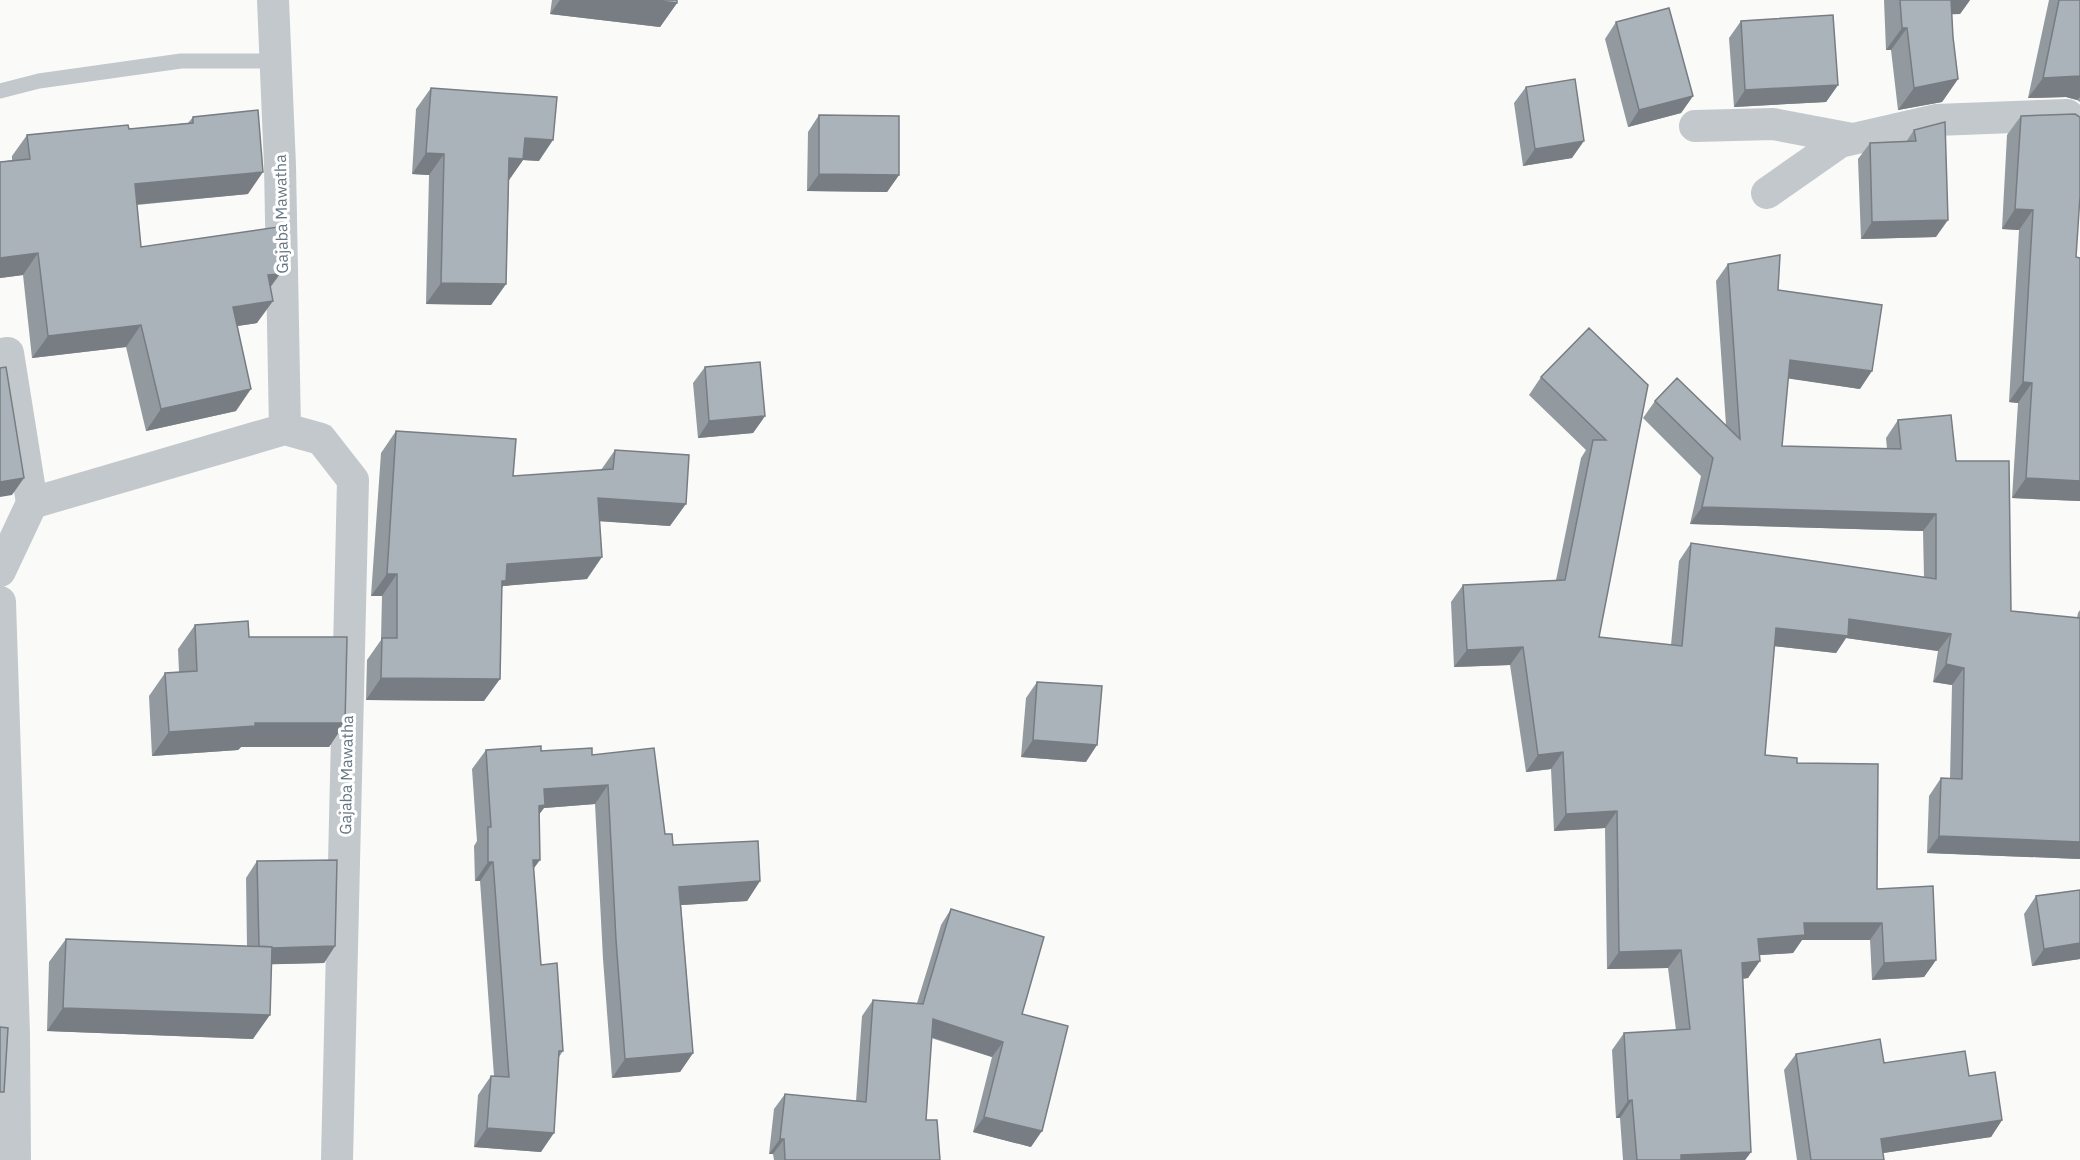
<svg xmlns="http://www.w3.org/2000/svg" width="2080" height="1160" viewBox="0 0 2080 1160" font-family="'IBM Plex Sans',sans-serif">
<style>
.lines{fill:none;stroke-linecap:round;stroke-linejoin:round}
.service{stroke:#c3c8cc;stroke-width:15}
.minor{stroke:#c3c8cc;stroke-width:32}
.wall{fill:#929a9f}
.shaded-wall{fill:#777d82}
.building{fill:#aab3b9;stroke:#777d82;stroke-width:1.5}
.labels{text-anchor:middle;dominant-baseline:central;stroke-width:6;stroke-linejoin:round;paint-order:stroke}
.street-label{font-size:16px;fill:#657683;stroke:#fff}
</style>
<rect width="100%" height="100%" fill="#fafaf8"/>
<g class="lines">
<path class="service" d="M 0,91 L 39,81 L 181,61 L 276,61"/>
<path class="minor" d="M 273,0 L 280,166 L 285,429
M 1695,126 L 1773,124 L 1852,139
M 1767,193 L 1840,142 L 1936,120 L 2067,115 L 2080,125
M 0,354 L 8,353 L 32,503 L 0,571
M 32,503 L 285,429 L 321,439 L 353,480 L 337,1160
M 0,602 L 14,1034 L 15,1160"/>
</g>
<path class="wall" d="M 552,0 L 677,0 L 677,3 L 660,27 L 550,14 Z
M 1884,0 L 1970,0 L 1960,14 L 1952,14 L 1953,37 L 1958,79 L 1942,102 L 1898,110 L 1891,50 L 1886,50 Z
M 2049,0 L 2080,0 L 2080,102 L 2077,100 L 2066,97 L 2028,98 Z
M 1741,21 L 1838,85 L 1826,102 L 1734,107 L 1729,38 Z
M 1616,22 L 1693,96 L 1681,113 L 1628,127 L 1605,39 Z
M 1526,87 L 1572,158 L 1523,166 L 1514,103 Z
M 431,88 L 539,161 L 523,160 L 509,180 L 506,284 L 491,305 L 426,304 L 429,175 L 412,174 L 416,109 Z
M 819,115 L 899,175 L 887,192 L 807,191 L 808,132 Z
M 2021,116 L 2076,257 L 2080,501 L 2012,498 L 2018,403 L 2009,402 L 2019,230 L 2002,229 L 2007,135 Z
M 193,117 L 248,194 L 137,205 L 141,247 L 270,287 L 257,323 L 237,326 L 236,411 L 146,431 L 126,347 L 32,358 L 23,275 L 0,278 L 0,162 L 12,160 L 12,156 L 27,135 L 129,129 L 188,123 Z
M 1914,130 L 1936,237 L 1861,239 L 1858,159 L 1870,143 L 1906,142 Z
M 1728,264 L 1778,290 L 1860,389 L 1788,378 L 1782,446 L 1887,449 L 1886,438 L 1898,420 L 1956,461 L 2011,611 L 2077,618 L 2078,613 L 2080,610 L 2080,859 L 1927,853 L 1929,796 L 1941,778 L 1950,779 L 1952,685 L 1933,682 L 1938,651 L 1846,638 L 1836,653 L 1774,646 L 1765,755 L 1797,763 L 1877,889 L 1936,960 L 1924,977 L 1872,980 L 1870,940 L 1802,940 L 1793,953 L 1760,955 L 1748,978 L 1742,979 L 1751,1152 L 1745,1160 L 1623,1160 L 1620,1118 L 1616,1118 L 1612,1050 L 1624,1033 L 1676,1030 L 1668,968 L 1607,969 L 1605,828 L 1554,831 L 1551,769 L 1526,772 L 1510,665 L 1454,667 L 1451,602 L 1463,585 L 1556,580 L 1581,458 L 1586,450 L 1529,395 L 1541,377 L 1648,385 L 1599,637 L 1671,645 L 1679,561 L 1691,543 L 1924,577 L 1923,531 L 1690,524 L 1701,476 L 1643,418 L 1655,401 L 1726,425 L 1716,281 Z
M 705,367 L 765,416 L 753,433 L 698,438 L 693,383 Z
M 396,431 L 513,476 L 601,470 L 615,450 L 670,526 L 600,521 L 587,579 L 503,586 L 502,588 L 484,701 L 366,700 L 367,660 L 381,640 L 382,596 L 371,596 L 381,453 Z
M 195,625 L 249,637 L 345,723 L 329,747 L 241,747 L 238,750 L 152,756 L 149,696 L 165,673 L 179,672 L 178,649 Z
M 1037,682 L 1086,762 L 1021,757 L 1026,698 Z
M 486,750 L 541,751 L 592,755 L 665,834 L 673,845 L 760,881 L 747,901 L 681,905 L 693,1053 L 680,1072 L 612,1078 L 603,959 L 595,804 L 544,808 L 539,814 L 533,869 L 541,965 L 563,1051 L 559,1057 L 541,1152 L 474,1147 L 478,1095 L 491,1076 L 494,1076 L 480,881 L 475,881 L 474,846 L 477,841 L 472,769 Z
M 257,861 L 335,946 L 324,963 L 272,964 L 253,1039 L 47,1031 L 49,962 L 66,939 L 247,946 L 246,878 Z
M 2080,890 L 2080,959 L 2032,966 L 2024,914 L 2036,896 Z
M 951,909 L 1022,1014 L 1031,1147 L 973,1132 L 992,1057 L 931,1038 L 926,1120 L 940,1160 L 774,1160 L 773,1154 L 769,1154 L 774,1109 L 785,1094 L 856,1101 L 862,1016 L 873,1000 L 917,1003 L 941,925 Z
M 1796,1054 L 1884,1063 L 1969,1076 L 2002,1120 L 1991,1137 L 1883,1153 L 1884,1160 L 1797,1160 L 1784,1070 Z"/>
<path class="shaded-wall" d="M 560,0 L 649,0 L 677,3 L 660,27 L 550,14 Z
M 1946,0 L 1970,0 L 1960,14 L 1935,15 Z
M 1902,28 L 1907,28 L 1891,50 L 1886,50 Z
M 2080,76 L 2080,97 L 2077,100 L 2066,97 L 2028,98 L 2043,78 Z
M 1958,79 L 1942,102 L 1898,110 L 1914,88 Z
M 1838,85 L 1826,102 L 1734,107 L 1745,90 Z
M 1693,96 L 1681,113 L 1628,127 L 1639,110 Z
M 525,138 L 553,140 L 539,161 L 523,160 L 509,180 L 509,158 Z
M 1584,141 L 1572,158 L 1523,166 L 1535,149 Z
M 426,153 L 444,154 L 429,175 L 412,174 Z
M 263,172 L 248,194 L 119,206 L 135,184 Z
M 819,174 L 899,175 L 887,192 L 807,191 Z
M 2015,209 L 2033,210 L 2019,230 L 2002,229 Z
M 1948,220 L 1936,237 L 1861,239 L 1872,222 Z
M 38,253 L 23,275 L 0,278 L 0,258 Z
M 280,274 L 264,296 L 268,275 Z
M 441,283 L 506,284 L 491,305 L 426,304 Z
M 273,301 L 257,323 L 217,329 L 233,307 Z
M 141,325 L 126,347 L 32,358 L 48,336 Z
M 1790,360 L 1872,371 L 1860,389 L 1778,377 Z
M 2023,382 L 2032,383 L 2018,403 L 2009,402 Z
M 251,389 L 236,411 L 146,431 L 161,409 Z
M 765,416 L 753,433 L 698,438 L 709,421 Z
M 24,478 L 12,495 L 0,497 L 0,482 Z
M 2026,478 L 2080,481 L 2080,501 L 2012,498 Z
M 598,498 L 686,504 L 670,526 L 582,520 Z
M 1702,507 L 1936,514 L 1923,531 L 1690,524 Z
M 602,557 L 587,579 L 503,586 L 491,603 L 507,564 Z
M 387,574 L 397,574 L 382,596 L 371,596 Z
M 1849,619 L 1951,634 L 1938,651 L 1846,638 L 1836,653 L 1764,645 L 1776,628 Z
M 1523,647 L 1510,665 L 1454,667 L 1467,650 Z
M 1946,664 L 1964,668 L 1952,685 L 1933,682 Z
M 381,678 L 500,679 L 484,701 L 366,700 Z
M 255,723 L 345,723 L 329,747 L 241,747 L 238,750 L 152,756 L 169,732 Z
M 1033,740 L 1097,745 L 1086,762 L 1021,757 Z
M 1563,752 L 1551,769 L 1526,772 L 1538,755 Z
M 608,785 L 595,804 L 544,808 L 532,824 L 544,789 Z
M 1617,811 L 1605,828 L 1554,831 L 1566,814 Z
M 1939,836 L 2080,842 L 2080,859 L 1927,853 Z
M 533,860 L 540,860 L 526,879 Z
M 488,862 L 493,862 L 480,881 L 475,881 Z
M 760,881 L 747,901 L 666,906 L 679,887 Z
M 1804,923 L 1882,923 L 1870,940 L 1802,940 L 1793,953 L 1746,956 L 1758,939 Z
M 2080,943 L 2080,959 L 2032,966 L 2044,949 Z
M 335,946 L 324,963 L 247,965 L 259,948 Z
M 1681,950 L 1668,968 L 1607,969 L 1619,952 Z
M 1936,960 L 1924,977 L 1872,980 L 1884,963 Z
M 1760,961 L 1748,978 L 1729,980 L 1742,963 Z
M 63,1008 L 270,1015 L 253,1039 L 47,1031 Z
M 933,1019 L 1003,1042 L 992,1057 L 922,1034 Z
M 693,1053 L 680,1072 L 612,1078 L 625,1059 Z
M 1632,1100 L 1620,1118 L 1616,1118 L 1628,1101 Z
M 984,1117 L 1042,1131 L 1031,1147 L 973,1132 Z
M 2002,1120 L 1991,1137 L 1870,1155 L 1881,1139 Z
M 487,1128 L 554,1133 L 541,1152 L 474,1147 Z
M 780,1139 L 784,1139 L 773,1154 L 769,1154 Z
M 1751,1152 L 1745,1160 L 1678,1160 L 1681,1155 Z"/>
<path class="building" d="M 649,0 L 677,0 L 677,3 Z
M 1900,0 L 1951,0 L 1953,37 L 1958,79 L 1914,88 L 1907,28 L 1902,28 Z
M 2059,0 L 2080,0 L 2080,76 L 2043,78 Z
M 1669,8 L 1693,96 L 1639,110 L 1616,22 Z
M 1833,15 L 1838,85 L 1745,90 L 1741,21 Z
M 1575,79 L 1584,141 L 1535,149 L 1526,87 Z
M 431,88 L 557,97 L 553,140 L 525,138 L 523,159 L 509,158 L 506,284 L 441,283 L 444,154 L 426,153 Z
M 258,110 L 263,172 L 135,184 L 141,247 L 278,227 L 280,274 L 268,275 L 273,301 L 233,307 L 251,389 L 161,409 L 141,325 L 48,336 L 38,253 L 0,258 L 0,162 L 30,159 L 27,135 L 128,125 L 129,129 L 193,123 L 193,117 Z
M 2075,114 L 2080,117 L 2080,196 L 2076,257 L 2080,258 L 2080,481 L 2026,478 L 2032,383 L 2023,382 L 2033,210 L 2015,209 L 2021,116 Z
M 819,115 L 899,116 L 899,175 L 819,174 Z
M 1945,122 L 1948,220 L 1872,222 L 1870,143 L 1916,141 L 1914,130 Z
M 1780,255 L 1778,290 L 1882,305 L 1872,371 L 1790,360 L 1782,446 L 1901,449 L 1898,420 L 1951,415 L 1956,461 L 2009,461 L 2011,611 L 2080,618 L 2080,842 L 1939,836 L 1941,778 L 1962,779 L 1964,668 L 1946,664 L 1951,634 L 1849,619 L 1848,636 L 1776,628 L 1765,755 L 1797,758 L 1797,763 L 1878,764 L 1877,889 L 1933,886 L 1936,960 L 1884,963 L 1882,923 L 1804,923 L 1805,935 L 1758,939 L 1760,961 L 1742,963 L 1751,1152 L 1681,1155 L 1681,1160 L 1637,1160 L 1632,1100 L 1628,1101 L 1624,1033 L 1690,1029 L 1681,950 L 1619,952 L 1617,811 L 1566,814 L 1563,752 L 1538,755 L 1523,647 L 1467,650 L 1463,585 L 1565,580 L 1593,440 L 1606,440 L 1541,377 L 1589,328 L 1648,385 L 1599,637 L 1682,646 L 1691,543 L 1936,579 L 1936,514 L 1702,507 L 1713,458 L 1655,401 L 1677,378 L 1740,439 L 1728,264 Z
M 760,362 L 765,416 L 709,421 L 705,367 Z
M 6,367 L 24,478 L 0,482 L 0,368 Z
M 396,431 L 516,439 L 513,476 L 613,469 L 615,450 L 689,455 L 686,504 L 598,498 L 602,557 L 507,564 L 506,581 L 502,581 L 500,679 L 381,678 L 382,638 L 397,638 L 397,574 L 387,574 Z
M 248,621 L 249,637 L 347,637 L 345,723 L 255,723 L 255,726 L 169,732 L 165,673 L 197,671 L 195,625 Z
M 1037,682 L 1102,686 L 1097,745 L 1033,740 Z
M 541,746 L 541,751 L 592,748 L 592,755 L 654,748 L 665,834 L 672,834 L 673,845 L 758,841 L 760,881 L 679,887 L 693,1053 L 625,1059 L 616,940 L 608,785 L 544,789 L 545,805 L 539,806 L 540,860 L 533,860 L 541,965 L 557,963 L 563,1051 L 559,1051 L 554,1133 L 487,1128 L 491,1076 L 509,1077 L 493,862 L 488,862 L 488,827 L 491,827 L 486,750 Z
M 337,860 L 335,946 L 272,948 L 272,947 L 259,946 L 257,861 Z
M 2080,890 L 2080,943 L 2044,949 L 2036,896 Z
M 951,909 L 1044,937 L 1022,1014 L 1068,1026 L 1042,1131 L 984,1117 L 1003,1042 L 933,1019 L 926,1120 L 937,1120 L 940,1160 L 785,1160 L 784,1139 L 780,1139 L 785,1094 L 866,1102 L 873,1000 L 923,1004 Z
M 66,939 L 272,947 L 270,1015 L 63,1008 Z
M 0,1027 L 8,1028 L 4,1092 L 0,1092 Z
M 1880,1039 L 1884,1063 L 1965,1051 L 1969,1076 L 1995,1072 L 2002,1120 L 1881,1139 L 1884,1160 L 1811,1160 L 1796,1054 Z"/>
<g class="labels">
<g class="street-label">
<text transform="translate(281 214) rotate(-91)">Gajaba Mawatha</text>
<text transform="translate(346 775) rotate(-89)">Gajaba Mawatha</text>
</g>
</g>
</svg>
